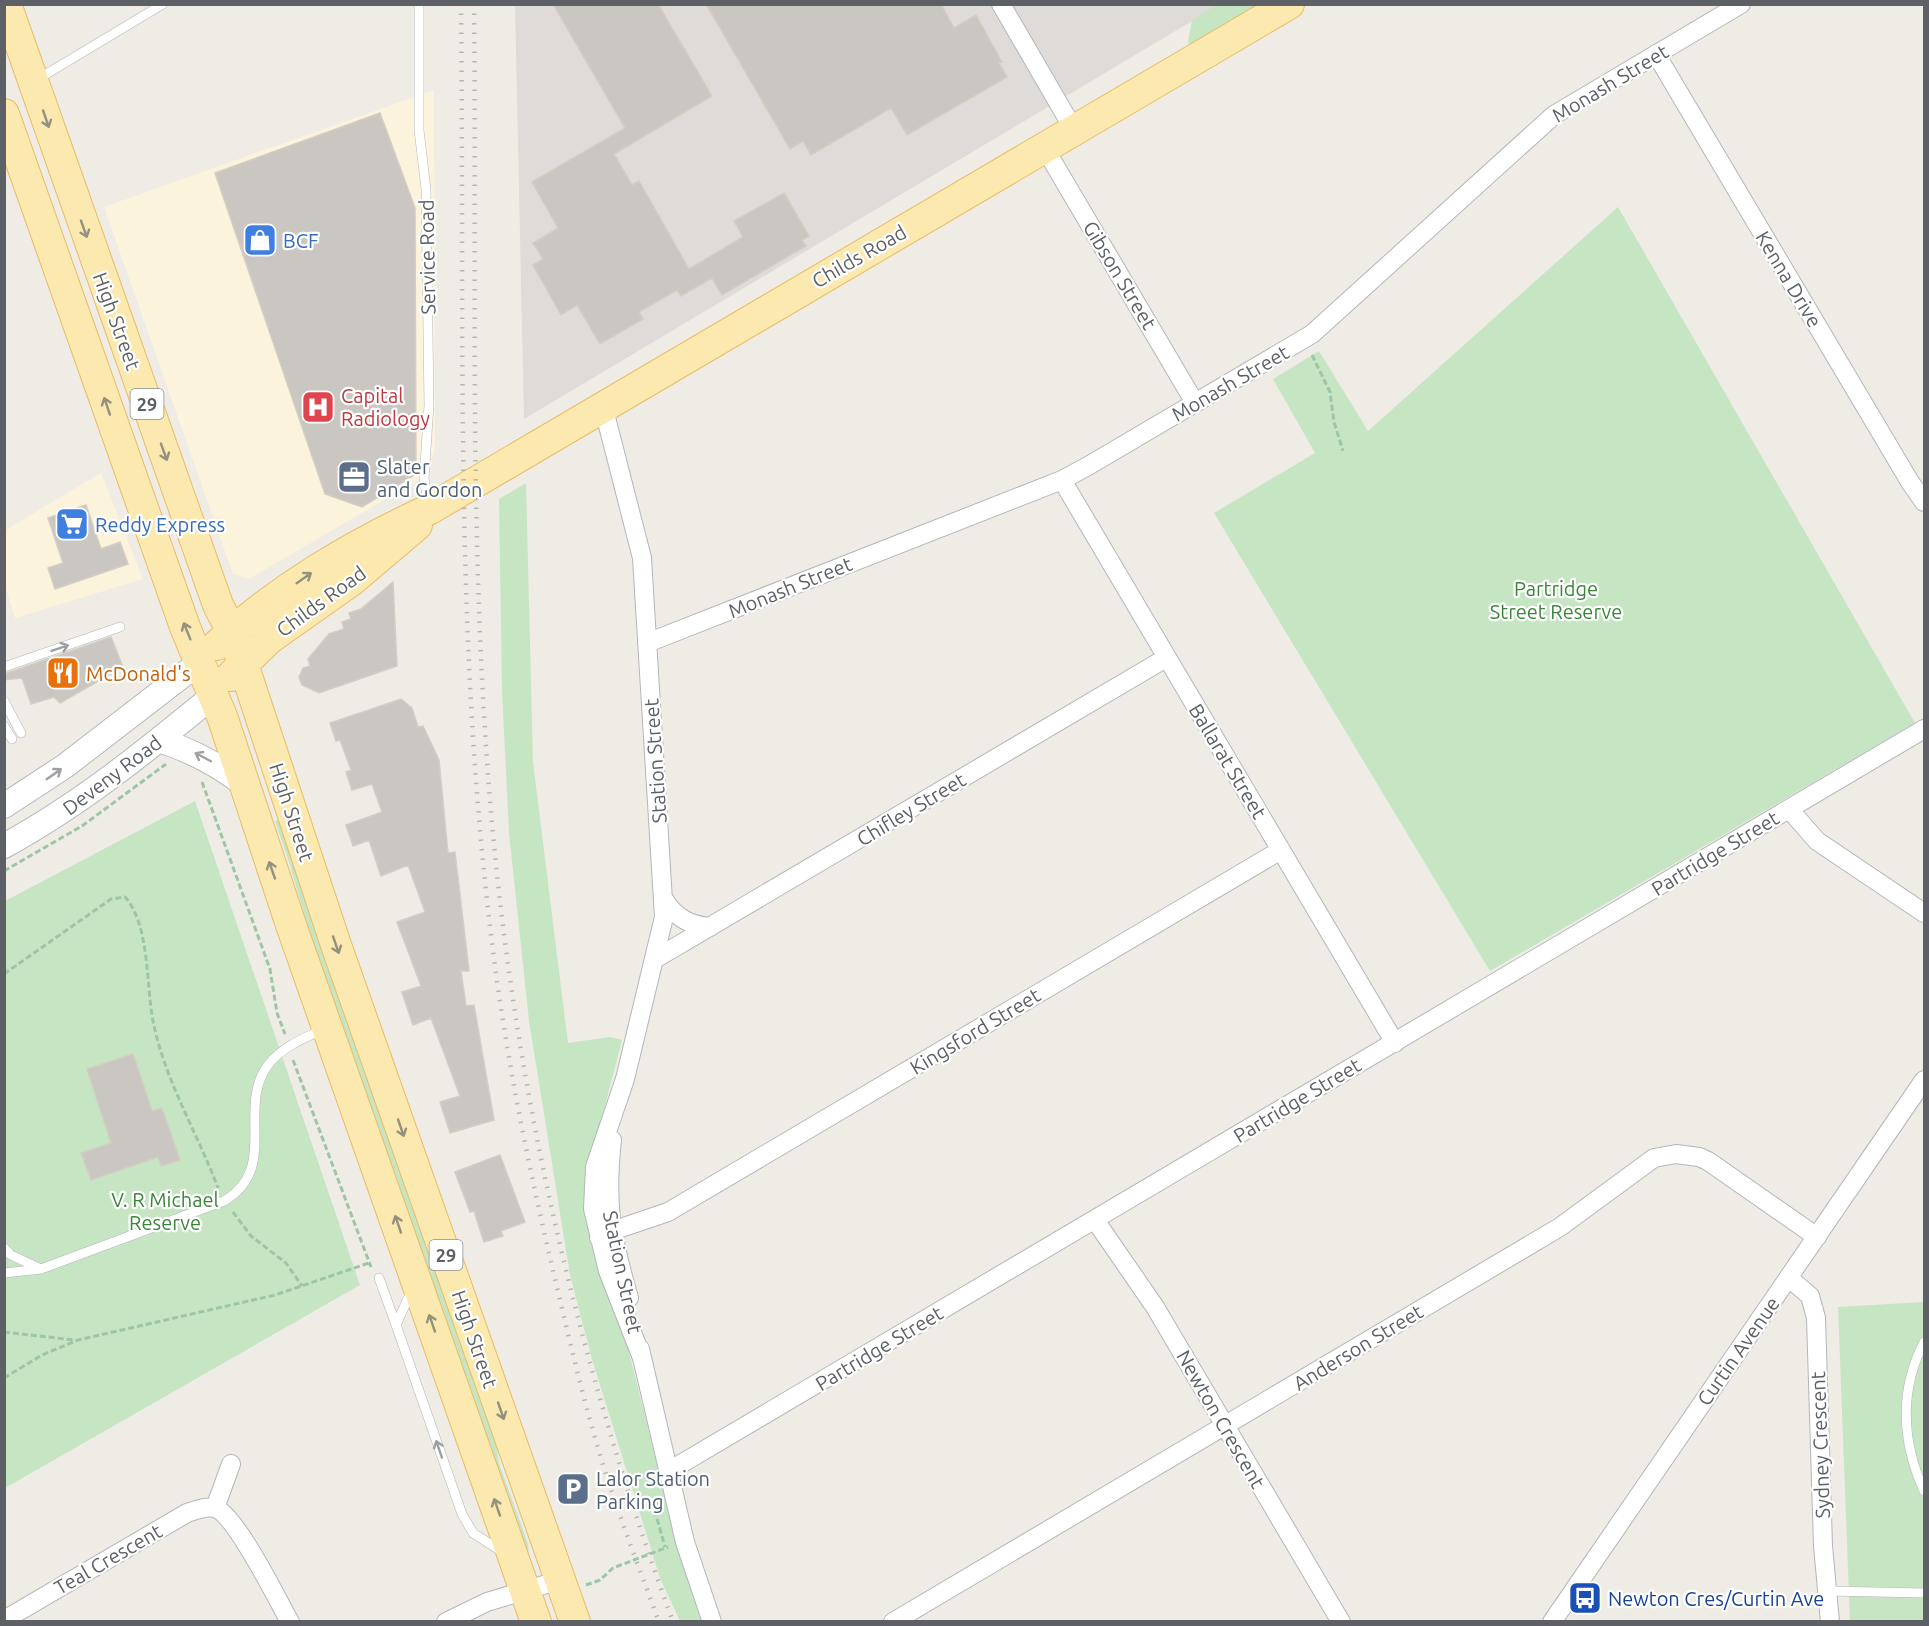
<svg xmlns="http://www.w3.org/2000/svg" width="1929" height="1626" viewBox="0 0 1929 1626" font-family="Ubuntu,sans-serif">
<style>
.commercial{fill:#fcf3dd}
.industrial{fill:#dedbd8}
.green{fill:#c6e5c3}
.building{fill:#cac7c2;stroke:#d3cdc4;stroke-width:1.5}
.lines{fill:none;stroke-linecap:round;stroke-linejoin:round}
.service-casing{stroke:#b3b6ba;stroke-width:10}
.minor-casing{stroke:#b3b6ba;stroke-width:20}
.tertiary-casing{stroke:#b3b6ba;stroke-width:26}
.primary-casing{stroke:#eabb63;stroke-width:32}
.path{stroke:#9dc6a6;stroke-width:3;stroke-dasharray:6 3;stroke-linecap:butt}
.service{stroke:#fff;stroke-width:9}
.minor{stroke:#fff;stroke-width:18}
.tertiary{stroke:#fff;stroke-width:24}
.primary{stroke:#fbe9af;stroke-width:30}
.rail{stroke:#b4b5b5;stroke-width:4.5;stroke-dasharray:1.5 8;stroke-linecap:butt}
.oneway{stroke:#94917f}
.oneway2{stroke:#9ea0a3}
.labels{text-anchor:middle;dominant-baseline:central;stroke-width:4.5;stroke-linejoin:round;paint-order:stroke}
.shield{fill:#fff;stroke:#8e9093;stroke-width:1.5}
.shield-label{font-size:18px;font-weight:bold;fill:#5d6165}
.street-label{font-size:20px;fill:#5d6165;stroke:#fff}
.shop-label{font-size:20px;fill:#366cbe;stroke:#fff;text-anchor:start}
.health-label{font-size:20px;fill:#be3a42;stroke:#fff;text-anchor:start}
.service-label{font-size:20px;fill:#4e5e75;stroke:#fff;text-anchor:start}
.park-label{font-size:20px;fill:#3c863b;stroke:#fff}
.food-label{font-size:20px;fill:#c56008;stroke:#fff;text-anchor:start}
.transit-label{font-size:20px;fill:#164399;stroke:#fff;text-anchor:start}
</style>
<rect width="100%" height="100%" fill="#efece6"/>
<path class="commercial" d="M 434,90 L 435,449 L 427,475 L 249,579 L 233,574 L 104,207 Z
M 101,473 L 143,579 L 15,618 L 5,585 L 4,531 Z"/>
<path class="industrial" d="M 515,4 L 1219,5 L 524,419 Z"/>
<path class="green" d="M 1217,5 L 1260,5 L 1191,46 L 1188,42 L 1192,20 Z
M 1618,207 L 1915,723 L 1490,971 L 1214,513 L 1315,453 L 1273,379 L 1319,351 L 1368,431 Z
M 526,483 L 533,762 L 568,1043 L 610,1037 L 622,1040 L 593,1152 L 626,1340 L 681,1560 L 703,1621 L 680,1621 L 660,1578 L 592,1359 L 570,1275 L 529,1021 L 509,833 L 502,690 L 499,499 Z
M 195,801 L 360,1285 L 5,1488 L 5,901 Z
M 282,819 L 491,1412 L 499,1463 L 528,1544 L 529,1558 L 331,1007 L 290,865 L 275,821 Z
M 1924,1302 L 1924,1621 L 1850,1621 L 1838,1307 Z"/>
<path class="building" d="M 553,4 L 658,4 L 712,96 L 614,154 L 632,185 L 639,181 L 689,269 L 743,237 L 734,221 L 784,193 L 809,236 L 802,240 L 806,246 L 722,295 L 712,278 L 681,296 L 677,290 L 639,312 L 643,319 L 600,344 L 577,305 L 561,315 L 533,265 L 543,259 L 533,243 L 558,228 L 532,182 L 625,128 Z
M 706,4 L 941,4 L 954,28 L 976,15 L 1002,62 L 999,63 L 1007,77 L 907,135 L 891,108 L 811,155 L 803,141 L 790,149 Z
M 380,113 L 415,208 L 416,474 L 362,507 L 325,494 L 215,173 Z
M 86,505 L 101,549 L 120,542 L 128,564 L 55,589 L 48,568 L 63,563 L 48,518 Z
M 393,582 L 397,666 L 319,693 L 302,685 L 299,677 L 303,668 L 310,666 L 308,659 L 329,634 L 344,629 L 342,622 L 351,619 L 349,613 L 361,609 Z
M 111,637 L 123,667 L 60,703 L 54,697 L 31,704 L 22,678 L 4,680 L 4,674 Z
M 401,699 L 412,708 L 418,727 L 423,726 L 439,760 L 448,853 L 455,852 L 469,971 L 461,971 L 466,1006 L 474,1005 L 494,1120 L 450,1133 L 440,1102 L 460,1096 L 431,1018 L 413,1025 L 402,992 L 421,986 L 397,922 L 425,912 L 408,865 L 381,876 L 369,840 L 353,846 L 346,825 L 382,812 L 372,784 L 352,790 L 346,772 L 351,770 L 340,740 L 336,741 L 330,723 Z
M 133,1054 L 152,1111 L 162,1108 L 180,1160 L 161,1166 L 158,1157 L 91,1180 L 81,1153 L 111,1143 L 87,1069 Z
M 500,1155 L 525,1222 L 501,1231 L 503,1236 L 484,1242 L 474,1211 L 470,1212 L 455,1172 Z"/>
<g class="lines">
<g class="service-casing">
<path id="service" d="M 419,4 L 419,130 L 426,189 L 429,405 L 424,479 L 429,505
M 38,79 L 163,4
M 4,667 L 120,627
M 4,701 L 21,733
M 4,726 L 12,739
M 4,1248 L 11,1255 L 41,1269
M 4,1273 L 41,1269 L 224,1201 C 280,1168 236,1108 268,1065 C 282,1047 302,1039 322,1030
M 379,1278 L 396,1325
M 411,1292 L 396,1325 L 462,1514 L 473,1533 L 504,1553
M 1924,1342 C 1899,1391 1902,1442 1924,1491
M 1828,1591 L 1924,1593"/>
</g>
<g class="minor-casing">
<path id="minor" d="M 1001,4 L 1074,130
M 1656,54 L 1910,482 L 1924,502
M 1044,147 L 1195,403
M 603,406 L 642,558 L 664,917 L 625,1079 L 595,1167 L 593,1209 L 608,1271 L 642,1358
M 1062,480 L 1395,1043
M 647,643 L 1062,480 L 1088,466 L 1312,334 L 1554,115 L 1741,4
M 1789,809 L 1817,841 L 1924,913
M 663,898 C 675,917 688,925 710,927
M 655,959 L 1166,658
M 612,1140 C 605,1204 611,1236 629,1298
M 1095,1220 L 1155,1307 L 1341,1622
M 599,1238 L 612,1231 L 668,1212 L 1281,850
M 1789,1278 L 1810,1296 L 1816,1318 L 1823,1546 L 1830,1622
M 640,1349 L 685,1542 L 712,1622
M 669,1471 L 1924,729
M 215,1508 L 231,1464
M 4,1620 L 187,1513 C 196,1510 206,1506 215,1508 C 236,1515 277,1599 290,1622
M 446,1622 L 487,1602 L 560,1580
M 893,1622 L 1560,1227 L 1654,1158 L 1676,1154 L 1699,1157 L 1708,1161 L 1817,1237
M 1552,1622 L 1924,1080"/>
</g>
<g class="tertiary-casing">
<path id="tertiary" d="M 159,740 C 190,750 216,763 242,783
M 4,806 L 65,766 L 200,662
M 4,846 C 81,804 147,750 214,695"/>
</g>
<g class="primary-casing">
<path id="primary" d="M 6,4 L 218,605 L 232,632 L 243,664 L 336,945 L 575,1622
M 4,114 L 185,627 L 223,719 L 291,925 L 536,1622
M 217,645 C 282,586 351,546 430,509 L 1289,4
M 231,676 L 269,639 L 351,581 L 417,525"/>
</g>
<path class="path" d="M 1312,355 L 1330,392 L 1334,422 L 1343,451
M 202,782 L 270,969 L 277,1013 L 285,1034
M 4,871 L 82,826 L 166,764
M 4,974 L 111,899 L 125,897 C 150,925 146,985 153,1021 C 165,1081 197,1132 218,1188
M 293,1060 L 371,1267
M 233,1212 L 251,1236 L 286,1263 L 302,1286
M 4,1332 L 74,1340
M 4,1378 L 42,1355 L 78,1340 L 275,1295 L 369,1263
M 657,1502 L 654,1508 L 665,1547
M 586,1585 L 600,1580 L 613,1568 L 668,1547"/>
<use href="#service" class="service"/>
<use href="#minor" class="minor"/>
<use href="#tertiary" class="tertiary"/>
<use href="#primary" class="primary"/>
<path class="rail" d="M 461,4 C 465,320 453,637 493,951 C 507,1062 530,1174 556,1283 C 571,1347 586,1411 606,1474 C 622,1524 641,1573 659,1622
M 474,4 C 477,273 468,543 491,812 C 515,1091 577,1359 673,1622"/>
</g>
<defs><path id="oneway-shaft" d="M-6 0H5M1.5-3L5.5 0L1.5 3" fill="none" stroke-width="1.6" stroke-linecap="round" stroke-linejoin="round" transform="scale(1.5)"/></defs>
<g class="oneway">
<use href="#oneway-shaft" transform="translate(46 119) rotate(71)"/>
<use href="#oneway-shaft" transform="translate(84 229) rotate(70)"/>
<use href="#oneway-shaft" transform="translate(107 406) rotate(-109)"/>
<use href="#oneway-shaft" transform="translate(164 452) rotate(70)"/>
<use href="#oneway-shaft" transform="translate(304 578) rotate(-35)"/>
<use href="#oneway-shaft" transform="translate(187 631) rotate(-112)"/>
<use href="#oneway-shaft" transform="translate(272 870) rotate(-109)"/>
<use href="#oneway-shaft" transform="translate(336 945) rotate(71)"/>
<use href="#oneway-shaft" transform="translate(401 1128) rotate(71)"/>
<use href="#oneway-shaft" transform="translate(398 1224) rotate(-109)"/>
<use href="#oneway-shaft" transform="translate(432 1323) rotate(-109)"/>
<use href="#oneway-shaft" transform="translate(501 1411) rotate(71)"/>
<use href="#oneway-shaft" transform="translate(497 1507) rotate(-109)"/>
</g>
<g class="oneway2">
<use href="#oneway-shaft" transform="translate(60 648) rotate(-19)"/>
<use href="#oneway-shaft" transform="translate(203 757) rotate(-152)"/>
<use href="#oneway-shaft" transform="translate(54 774) rotate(-35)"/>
<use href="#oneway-shaft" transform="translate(439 1449) rotate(-109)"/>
</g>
<defs>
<g id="shop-square" transform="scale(1.725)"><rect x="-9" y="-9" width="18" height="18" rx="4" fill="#3f7fe0" stroke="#fff"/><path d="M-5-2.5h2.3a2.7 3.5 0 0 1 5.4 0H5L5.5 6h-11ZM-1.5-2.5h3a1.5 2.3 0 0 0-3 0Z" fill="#fff"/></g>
<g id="hospital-square" transform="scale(1.725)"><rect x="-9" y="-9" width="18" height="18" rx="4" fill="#e0444e" stroke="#fff"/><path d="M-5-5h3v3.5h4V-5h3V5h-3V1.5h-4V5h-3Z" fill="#fff"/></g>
<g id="office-square" transform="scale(1.725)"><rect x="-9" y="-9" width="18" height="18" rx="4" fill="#5c6f8a" stroke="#fff"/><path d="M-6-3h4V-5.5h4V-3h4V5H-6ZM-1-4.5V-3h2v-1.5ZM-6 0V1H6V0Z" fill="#fff"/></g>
<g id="supermarket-square" transform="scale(1.725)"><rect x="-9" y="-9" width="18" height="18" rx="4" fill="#3f7fe0" stroke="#fff"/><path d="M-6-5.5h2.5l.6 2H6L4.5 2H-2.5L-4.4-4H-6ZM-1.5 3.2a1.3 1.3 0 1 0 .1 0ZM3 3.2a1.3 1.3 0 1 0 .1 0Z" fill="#fff"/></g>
<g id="restaurant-square" transform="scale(1.725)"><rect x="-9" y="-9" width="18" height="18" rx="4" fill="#e8710a" stroke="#fff"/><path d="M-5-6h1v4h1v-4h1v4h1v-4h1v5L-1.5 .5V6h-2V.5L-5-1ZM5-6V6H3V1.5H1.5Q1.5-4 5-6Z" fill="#fff"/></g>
<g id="parking-square" transform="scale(1.725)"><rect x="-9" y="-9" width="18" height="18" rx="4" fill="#5c6f8a" stroke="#fff"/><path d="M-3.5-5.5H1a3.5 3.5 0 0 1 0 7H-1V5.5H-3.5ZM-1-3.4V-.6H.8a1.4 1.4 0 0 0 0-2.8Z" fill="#fff"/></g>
<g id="bus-square" transform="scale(1.725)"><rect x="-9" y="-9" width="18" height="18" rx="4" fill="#1a4fb4" stroke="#fff"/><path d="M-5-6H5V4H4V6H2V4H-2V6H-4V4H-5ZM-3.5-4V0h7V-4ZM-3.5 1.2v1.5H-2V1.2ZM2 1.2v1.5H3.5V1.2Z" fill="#fff"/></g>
</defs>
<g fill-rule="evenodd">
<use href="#shop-square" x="260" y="240"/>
<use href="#hospital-square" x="318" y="407"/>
<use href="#office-square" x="354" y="477"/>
<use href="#supermarket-square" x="72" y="524"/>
<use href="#restaurant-square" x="63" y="673"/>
<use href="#parking-square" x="573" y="1489"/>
<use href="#bus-square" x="1585" y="1598"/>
</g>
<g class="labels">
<g class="shield">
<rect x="130.5" y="389" width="33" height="30" rx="4.5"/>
<rect x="429.5" y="1240" width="33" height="30" rx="4.5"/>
</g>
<g class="shield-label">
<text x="147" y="404">29</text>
<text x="446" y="1255">29</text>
</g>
<g class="street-label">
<text transform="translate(1610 83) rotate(-31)">Monash Street</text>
<text transform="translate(859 256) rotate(-30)">Childs Road</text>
<text transform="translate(427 257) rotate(-91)">Service Road</text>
<text transform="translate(1120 275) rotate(59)">Gibson Street</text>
<text transform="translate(1789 279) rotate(59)">Kenna Drive</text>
<text transform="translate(117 321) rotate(70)">High Street</text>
<text transform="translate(1230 383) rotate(-30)">Monash Street</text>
<text transform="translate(790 587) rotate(-22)">Monash Street</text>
<text transform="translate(321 601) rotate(-36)">Childs Road</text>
<text transform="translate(655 761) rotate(-94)">Station Street</text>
<text transform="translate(1228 761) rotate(59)">Ballarat Street</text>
<text transform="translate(112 775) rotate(-37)">Deveny Road</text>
<text transform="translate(911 809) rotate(-31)">Chifley Street</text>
<text transform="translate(292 812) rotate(72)">High Street</text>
<text transform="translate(1715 853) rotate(-31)">Partridge Street</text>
<text transform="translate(975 1031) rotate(-31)">Kingsford Street</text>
<text transform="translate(1297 1100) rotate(-31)">Partridge Street</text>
<text transform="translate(623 1272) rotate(78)">Station Street</text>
<text transform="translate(475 1339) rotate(71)">High Street</text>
<text transform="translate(1358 1347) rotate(-31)">Anderson Street</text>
<text transform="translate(879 1348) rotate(-31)">Partridge Street</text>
<text transform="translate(1738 1351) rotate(-55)">Curtin Avenue</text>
<text transform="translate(1221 1419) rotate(60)">Newton Crescent</text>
<text transform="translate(1820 1445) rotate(-92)">Sydney Crescent</text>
<text transform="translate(108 1559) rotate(-30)">Teal Crescent</text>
</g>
<g class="shop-label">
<text x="283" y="240">BCF</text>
<text x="95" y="524">Reddy Express</text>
</g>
<g class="health-label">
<text x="341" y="395">Capital<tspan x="341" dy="23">Radiology</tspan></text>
</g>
<g class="service-label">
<text x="377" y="466">Slater<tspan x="377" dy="23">and Gordon</tspan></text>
<text x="596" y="1478">Lalor Station<tspan x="596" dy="23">Parking</tspan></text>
</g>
<g class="park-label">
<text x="1556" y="588">Partridge<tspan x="1556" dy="23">Street Reserve</tspan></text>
<text x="165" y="1199">V. R Michael<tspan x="165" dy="23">Reserve</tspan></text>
</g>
<g class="food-label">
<text x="86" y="673">McDonald's</text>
</g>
<g class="transit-label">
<text x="1608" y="1598">Newton Cres/Curtin Ave</text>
</g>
</g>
<rect width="1929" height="1626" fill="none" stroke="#5d6165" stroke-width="12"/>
</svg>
